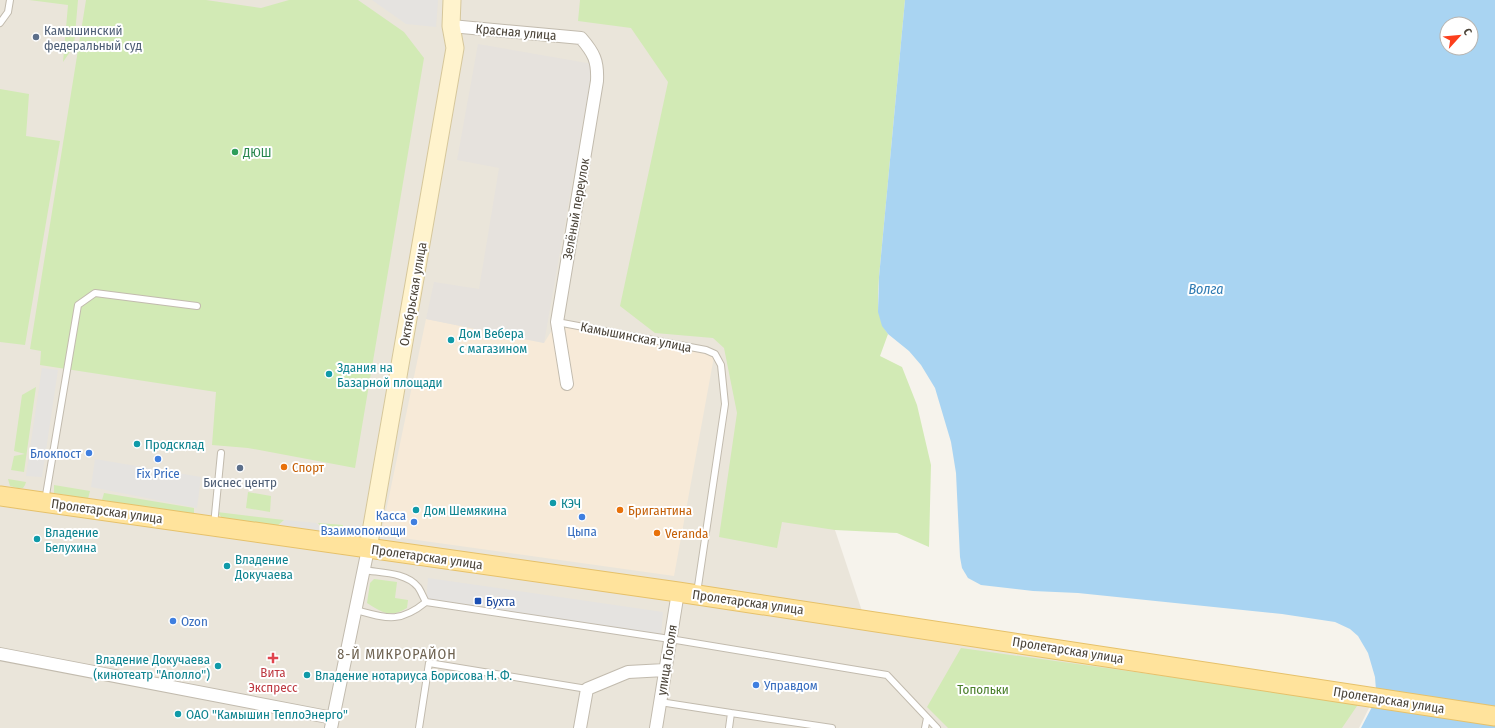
<svg xmlns="http://www.w3.org/2000/svg" width="1495" height="728" viewBox="0 0 1495 728" font-family="'Fira Sans Condensed',sans-serif">
<style>
.residential{fill:#eae5da}
.commercial{fill:#f7ead8}
.industrial{fill:#e6e2dd}
.green{fill:#d2eab5}
.parking{fill:#e5e3e0}
.water{fill:#a9d4f2;fill-rule:evenodd}
.lines{fill:none;stroke-linecap:round;stroke-linejoin:round}
.lane-casing{stroke:#c2bbae;stroke-width:8}
.street-casing{stroke:#c2bbae;stroke-width:14}
.secondary-casing{stroke:#d6c79b;stroke-width:19}
.primary-casing{stroke:#e6c16a;stroke-width:21}
.lane{stroke:#fff;stroke-width:6}
.street{stroke:#fff;stroke-width:12}
.secondary{stroke:#fff3cd;stroke-width:17}
.primary{stroke:#ffe39c;stroke-width:19}
.service-dot{fill:#5c6f8a;stroke:#fff;stroke-width:1.5}
.leisure-dot{fill:#2e9e5b;stroke:#fff;stroke-width:1.5}
.culture-dot{fill:#0f9aa8;stroke:#fff;stroke-width:1.5}
.shop-dot{fill:#3f7fe0;stroke:#fff;stroke-width:1.5}
.food-dot{fill:#e8710a;stroke:#fff;stroke-width:1.5}
.transit-dot{fill:#1a4fb4;stroke:#fff;stroke-width:1.5}
.health-dot{fill:#e0444e;stroke:#fff;stroke-width:1.5}
.labels{text-anchor:middle;dominant-baseline:central;stroke-width:4;stroke-linejoin:round;paint-order:stroke}
.service-label{font-size:13px;fill:#4e5e75;stroke:#fff;text-anchor:start}
.street-label{font-size:13px;fill:#4b4439;stroke:#fff}
.leisure-label{font-size:13px;fill:#27864d;stroke:#fff;text-anchor:start}
.culture-label{font-size:13px;fill:#0d838f;stroke:#fff;text-anchor:start}
.shop-label{font-size:13px;fill:#366cbe;stroke:#fff;text-anchor:end}
.food-label{font-size:13px;fill:#c56008;stroke:#fff;text-anchor:start}
.transit-label{font-size:13px;fill:#164399;stroke:#fff;text-anchor:start}
.health-label{font-size:13px;fill:#be3a42;stroke:#fff}
.park-label{font-size:13px;fill:#4a7f2a;stroke:#fff}
.water-label{font-size:14px;font-style:italic;fill:#2e7ab2;stroke:#fff}
.neighbourhood-label{font-size:14px;letter-spacing:1px;fill:#6e6250;stroke:#fff}
</style>
<rect width="100%" height="100%" fill="#f6f3ec"/>
<path class="residential" d="M 0,0 L 857,0 L 835,530 L 865,620 L 1374,698 L 1359,728 L 0,728 Z"/>
<path class="commercial" d="M 426,319 L 544,343 L 557,322 L 715,351 L 674,576 L 381,535 Z"/>
<path class="industrial" d="M 478,44 L 593,64 L 544,343 L 426,319 L 434,282 L 479,289 L 499,168 L 457,160 Z"/>
<path class="green" d="M 29,0 L 78,0 L 74,46 L 63,62 L 68,5 Z
M 86,0 L 206,0 L 261,8 L 289,0 L 358,0 L 404,32 L 424,58 L 355,468 L 248,448 L 212,445 L 216,392 L 40,365 L 41,351 L 30,349 Z
M 580,0 L 905,0 L 879,277 C 878,297 875,316 888,334 L 880,356 L 902,367 L 917,405 L 931,465 L 929,547 L 897,533 L 835,530 L 782,522 L 777,548 L 719,537 L 737,413 L 724,348 L 713,338 L 655,333 L 620,306 L 668,82 L 631,28 L 578,21 Z
M 0,89 L 29,94 L 26,136 L 60,141 L 25,345 L 0,342 Z
M 36,387 L 24,472 L 11,470 L 14,456 L 25,454 L 14,451 L 22,395 Z
M 8,479 L 26,482 L 25,485 L 23,488 L 17,488 L 10,486 Z
M 54,485 L 90,491 L 88,499 L 54,493 Z
M 248,492 L 271,496 L 270,512 L 246,508 Z
M 104,493 L 194,508 L 194,516 L 102,500 Z
M 217,512 L 284,520 L 277,526 L 223,519 Z
M 318,523 L 343,525 L 342,533 L 325,531 Z
M 374,579 L 397,582 L 395,598 L 408,600 L 407,608 C 390,618 383,613 367,603 L 370,583 Z
M 961,648 L 1359,703 L 1342,728 L 948,728 L 927,707 Z"/>
<path class="parking" d="M 372,0 L 438,0 L 436,27 L 406,24 Z
M 42,368 L 58,370 L 42,477 L 26,476 Z
M 95,459 L 201,477 L 197,508 L 91,487 Z
M 285,520 L 316,523 L 324,532 L 278,527 Z
M 428,578 L 663,612 L 661,637 L 426,602 Z"/>
<path class="water" d="M 905,0 L 1495,0 L 1495,728 L 1361,728 L 1373,705 L 1376,690 L 1375,677 L 1368,653 L 1358,636 L 1350,629 L 1335,622 L 1282,614 L 1078,593 L 1033,591 L 981,585 L 968,578 L 962,568 L 960,557 L 956,473 L 951,442 L 935,388 L 921,365 L 909,351 L 888,334 L 882,326 L 878,312 L 879,277 ZM 1447,24 L 1471,24 L 1471,48 L 1447,48 Z"/>
<g class="lines">
<g class="lane-casing">
<path id="lane" d="M 0,23 L 8,12 L 10,0
M 557,322 L 706,350 L 715,354 L 721,365 L 725,404 L 697,593
M 45,501 L 78,305 L 95,293 L 197,306
M 214,525 L 221,453
M 364,570 C 381,573 406,572 418,587 C 421,591 423,597 426,602
M 356,610 C 386,618 399,624 426,602 L 670,639 L 887,675 L 937,728
M 660,702 L 731,713 L 729,728
M 731,713 L 832,728
M 419,728 L 429,663 L 587,689
M 925,728 L 927,718"/>
</g>
<g class="street-casing">
<path id="street" d="M 451,26 L 581,38 C 594,53 598,61 597,81 L 557,322 L 567,384
M 0,654 L 333,718
M 331,728 L 368,549
M 580,728 L 587,689 L 628,672 L 665,670
M 656,728 L 678,592"/>
</g>
<g class="secondary-casing">
<path id="secondary" d="M 368,549 L 455,48 L 451,26 L 452,0"/>
</g>
<g class="primary-casing">
<path id="primary" d="M 0,496 L 678,592 L 1495,716"/>
</g>
<use href="#lane" class="lane"/>
<use href="#street" class="street"/>
<use href="#secondary" class="secondary"/>
<use href="#primary" class="primary"/>
</g>
<g class="service-dot">
<circle cx="36" cy="37" r="4"/>
<circle cx="240" cy="468" r="4"/>
</g>
<circle class="leisure-dot" cx="235" cy="152" r="4"/>
<g class="culture-dot">
<circle cx="451" cy="340" r="4"/>
<circle cx="329" cy="374" r="4"/>
<circle cx="137" cy="444" r="4"/>
<circle cx="553" cy="503" r="4"/>
<circle cx="416" cy="510" r="4"/>
<circle cx="37" cy="539" r="4"/>
<circle cx="227" cy="566" r="4"/>
<circle cx="218" cy="666" r="4"/>
<circle cx="307" cy="675" r="4"/>
<circle cx="178" cy="714" r="4"/>
</g>
<g class="shop-dot">
<circle cx="89" cy="453" r="4"/>
<circle cx="158" cy="459" r="4"/>
<circle cx="582" cy="517" r="4"/>
<circle cx="414" cy="522" r="4"/>
<circle cx="173" cy="621" r="4"/>
<circle cx="756" cy="685" r="4"/>
</g>
<g class="food-dot">
<circle cx="284" cy="467" r="4"/>
<circle cx="620" cy="510" r="4"/>
<circle cx="657" cy="533" r="4"/>
</g>
<rect class="transit-dot" x="474" y="597" width="8" height="8" rx="2"/>
<path class="health-dot" d="M271 652h4v4h4v4h-4v4h-4v-4h-4v-4h4z"/>
<g class="labels">
<g class="service-label">
<text x="44" y="30">Камышинский<tspan x="44" dy="15">федеральный суд</tspan></text>
<text x="240" y="482" text-anchor="middle">Биснес центр</text>
</g>
<g class="street-label">
<text transform="translate(516 32) rotate(5)">Красная улица</text>
<text transform="translate(576 209) rotate(-80)">Зелёный переулок</text>
<text transform="translate(413 294) rotate(-80)">Октябрьская улица</text>
<text transform="translate(636 337) rotate(11)">Камышинская улица</text>
<text transform="translate(107 511) rotate(8)">Пролетарская улица</text>
<text transform="translate(427 557) rotate(8)">Пролетарская улица</text>
<text transform="translate(748 602) rotate(8)">Пролетарская улица</text>
<text transform="translate(1068 650) rotate(9)">Пролетарская улица</text>
<text transform="translate(667 660) rotate(-81)">улица Гоголя</text>
<text transform="translate(1389 700) rotate(9)">Пролетарская улица</text>
</g>
<g class="leisure-label">
<text x="243" y="152">ДЮШ</text>
</g>
<g class="culture-label">
<text x="459" y="333">Дом Вебера<tspan x="459" dy="15">с магазином</tspan></text>
<text x="337" y="367">Здания на<tspan x="337" dy="15">Базарной площади</tspan></text>
<text x="145" y="444">Продсклад</text>
<text x="561" y="503">КЭЧ</text>
<text x="424" y="510">Дом Шемякина</text>
<text x="45" y="532">Владение<tspan x="45" dy="15">Белухина</tspan></text>
<text x="235" y="559">Владение<tspan x="235" dy="15">Докучаева</tspan></text>
<text x="210" y="659" text-anchor="end">Владение Докучаева<tspan x="210" dy="15">(кинотеатр "Аполло")</tspan></text>
<text x="315" y="675">Владение нотариуса Борисова Н. Ф.</text>
<text x="186" y="714">ОАО "Камышин ТеплоЭнерго"</text>
</g>
<g class="shop-label">
<text x="81" y="453">Блокпост</text>
<text x="158" y="473" text-anchor="middle">Fix Price</text>
<text x="406" y="515">Касса<tspan x="406" dy="15">Взаимопомощи</tspan></text>
<text x="582" y="531" text-anchor="middle">Цыпа</text>
<text x="181" y="621" text-anchor="start">Ozon</text>
<text x="764" y="685" text-anchor="start">Управдом</text>
</g>
<g class="food-label">
<text x="292" y="467">Спорт</text>
<text x="628" y="510">Бригантина</text>
<text x="665" y="533">Veranda</text>
</g>
<g class="transit-label">
<text x="486" y="601">Бухта</text>
</g>
<g class="health-label">
<text x="273" y="672">Вита<tspan x="273" dy="15">Экспресс</tspan></text>
</g>
<g class="park-label">
<text x="983" y="689">Топольки</text>
</g>
<g class="water-label">
<text x="1206" y="289">Волга</text>
</g>
<g class="neighbourhood-label">
<text x="397" y="654">8-Й МИКРОРАЙОН</text>
</g>
</g>
<g transform="translate(1459 36) rotate(63)"><circle r="19" fill="#ffffff" stroke="#b7b4b0"/>
<path d="M0-3L7 15L0 10L-7 15Z" fill="#fc3f1d"/>
<text y="-6" font-size="11" font-weight="bold" text-anchor="middle" fill="#4b4439">С</text>
</g>
</svg>
